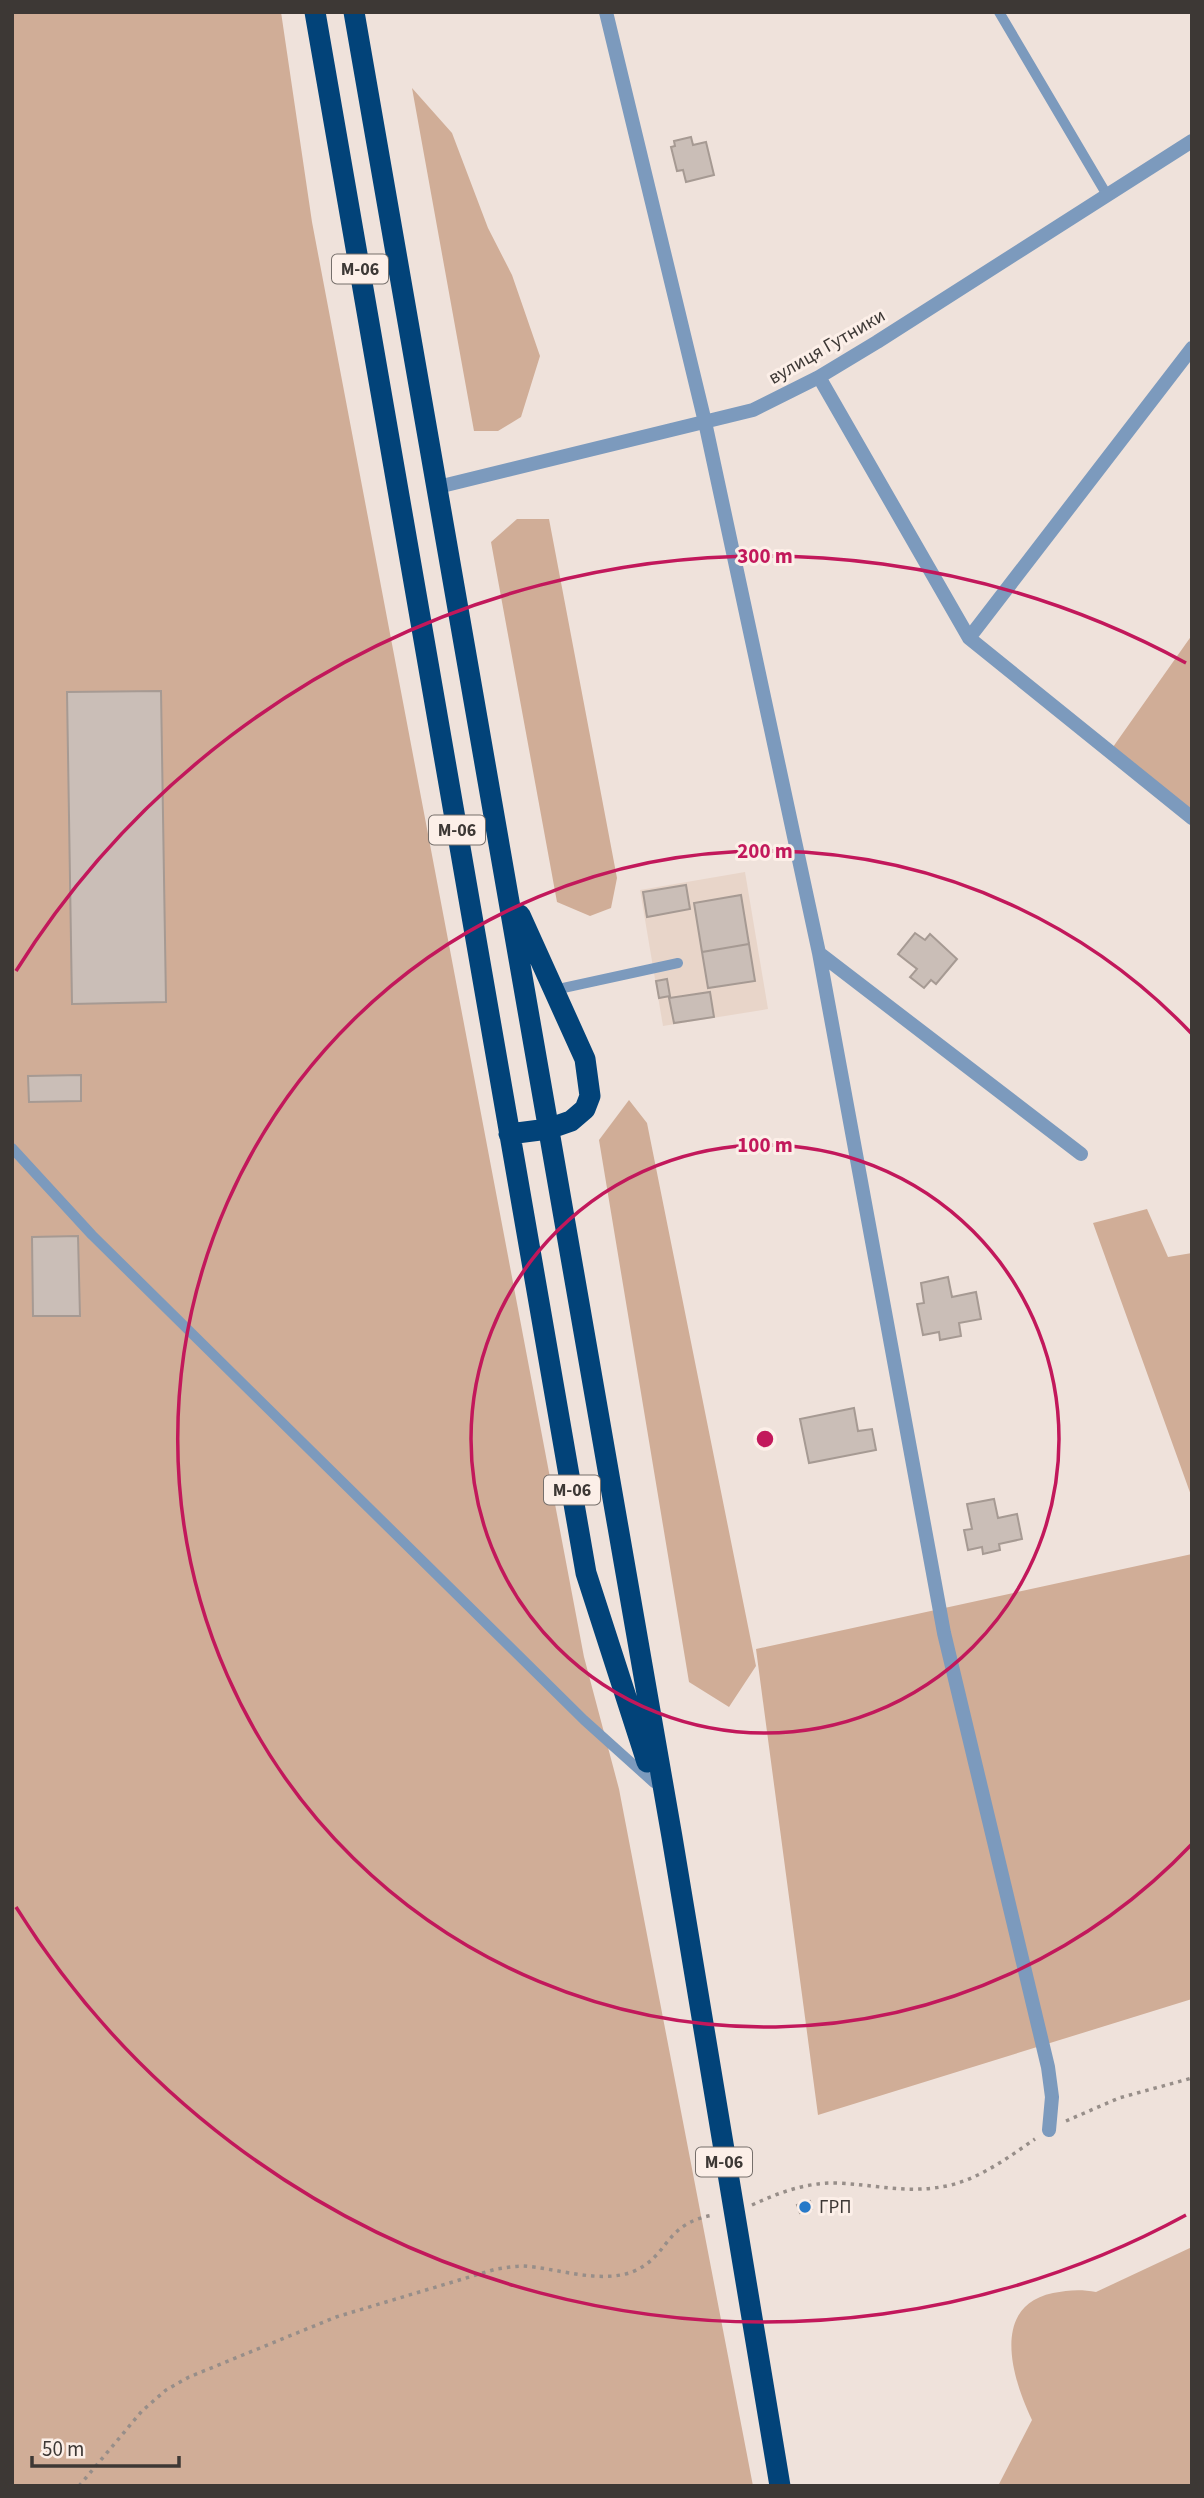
<svg xmlns="http://www.w3.org/2000/svg" width="1204" height="2498" viewBox="0 0 1204 2498" font-family="'Source Sans 3',sans-serif">
<style>
.built{fill:#e8d5c9}
.green{fill:#d0ad97}
.building{fill:#cabeb7;stroke:#a69a93;stroke-width:2}
.lines{fill:none;stroke-linecap:round;stroke-linejoin:round}
.path{stroke:#978e89;stroke-width:3.5;stroke-dasharray:3.5 5;stroke-linecap:butt}
.lane{stroke:#7c9abd;stroke-width:10}
.street{stroke:#7c9abd;stroke-width:14}
.highway{stroke:#024379;stroke-width:21}
.ring{fill:none;stroke:#c2185b;stroke-width:3.5}
.poi-dot{fill:#2779c8;stroke:#fcefe8;stroke-width:2.5}
.labels{text-anchor:middle;dominant-baseline:central;stroke-width:6;stroke-linejoin:round;paint-order:stroke}
.shield{fill:#fcefe8;stroke:#766f6b;stroke-width:2}
.shield-label{font-size:18px;font-weight:bold;fill:#3d3835}
.street-label{font-size:19px;fill:#3d3835;stroke:#fcefe8}
.poi-label{font-size:19px;fill:#3d3835;stroke:#fcefe8;text-anchor:start}
.centre{fill:#c2185b;stroke:#fcefe8;stroke-width:3.5}
.ring-label{font-size:21px;text-anchor:middle;font-weight:bold;fill:#c2185b;stroke:#fcefe8;stroke-width:6;stroke-linejoin:round;paint-order:stroke}
</style>
<rect width="100%" height="100%" fill="#efe2db"/>
<path class="built" d="M 745,872 L 768,1009 L 663,1026 L 640,890 Z"/>
<path class="green" d="M 12,12 L 281,12 L 312,222 L 584,1657 L 619,1789 L 753,2486 L 12,2486 Z
M 412,88 L 452,133 L 488,228 L 512,275 L 540,356 L 521,417 L 498,431 L 474,431 Z
M 517,519 L 549,519 L 617,878 L 611,908 L 590,916 L 557,902 L 491,542 Z
M 1192,635 L 1192,812 L 1113,747 Z
M 629,1100 L 647,1123 L 756,1666 L 729,1707 L 689,1682 L 599,1140 Z
M 1147,1209 L 1168,1257 L 1192,1253 L 1192,1498 L 1093,1223 Z
M 1192,1554 L 1192,1999 L 818,2115 L 756,1649 Z
M 1192,2247 L 1192,2486 L 998,2486 L 1032,2420 C 1012,2378 990,2306 1053,2293 C 1068,2290 1081,2289 1096,2292 Z"/>
<path class="building" d="M 691,137 L 693,145 L 706,142 L 714,175 L 686,182 L 683,170 L 677,171 L 671,147 L 675,146 L 674,141 Z
M 161,691 L 166,1002 L 72,1004 L 67,692 Z
M 686,885 L 690,909 L 647,917 L 643,892 Z
M 741,895 L 749,944 L 702,952 L 694,903 Z
M 915,933 L 925,940 L 930,934 L 957,959 L 936,984 L 931,980 L 924,988 L 910,977 L 917,969 L 898,954 Z
M 749,944 L 755,981 L 708,988 L 702,952 Z
M 667,979 L 670,996 L 659,998 L 656,981 Z
M 710,992 L 714,1017 L 674,1023 L 669,998 Z
M 81,1075 L 81,1101 L 29,1102 L 28,1076 Z
M 78,1236 L 80,1316 L 33,1316 L 32,1237 Z
M 948,1277 L 952,1297 L 976,1292 L 981,1319 L 959,1323 L 961,1336 L 940,1340 L 939,1332 L 923,1335 L 917,1304 L 924,1303 L 921,1283 Z
M 854,1408 L 858,1431 L 872,1429 L 876,1450 L 809,1463 L 800,1419 Z
M 994,1499 L 998,1518 L 1017,1514 L 1022,1539 L 999,1544 L 1000,1550 L 983,1554 L 982,1547 L 968,1550 L 964,1530 L 972,1529 L 967,1504 Z
M 810,2201 L 812,2209 L 800,2213 L 797,2205 Z"/>
<g class="lines">
<path class="path" d="M 1066,2121 L 1119,2098 L 1192,2078
M 752,2205 C 778,2193 804,2183 834,2183 C 875,2184 908,2195 951,2185 C 982,2177 1009,2157 1035,2139
M 79,2486 L 142,2411 L 166,2390 L 189,2377 L 336,2317 L 496,2269 C 505,2268 514,2266 523,2266 C 557,2268 598,2284 632,2272 C 670,2257 663,2223 714,2215"/>
<path class="lane" d="M 999,12 L 1107,195
M 554,990 L 678,963
M 12,1148 L 92,1235 L 584,1720 L 654,1783"/>
<path class="street" d="M 606,12 L 705,422 L 819,953 L 944,1633 L 1048,2067 L 1052,2097 L 1049,2130
M 819,377 L 969,638 L 1192,818
M 438,487 L 753,410 L 819,377 L 877,342 L 1192,141
M 969,638 L 1192,348
M 819,953 L 1081,1154"/>
<path class="highway" d="M 315,12 L 586,1573 L 647,1762
M 354,12 L 672,1837 L 780,2486
M 509,1134 L 548,1129 L 571,1121 L 585,1109 L 590,1096 L 585,1059 L 520,915"/>
</g>
<g class="ring">
<circle cx="765" cy="1439" r="294"/>
<path d="M1192 1844A588 588 0 1 1 1192 1034"/>
<path d="M1186 2215A883 883 0 0 1 16 1907M16 971A883 883 0 0 1 1186 663"/>
</g>
<circle class="poi-dot" cx="805" cy="2207" r="7"/>
<g class="labels">
<g class="shield">
<rect x="332" y="254.5" width="56" height="29" rx="5"/>
<rect x="429" y="815.5" width="56" height="29" rx="5"/>
<rect x="544" y="1475.5" width="56" height="29" rx="5"/>
<rect x="696" y="2147.5" width="56" height="29" rx="5"/>
</g>
<g class="shield-label">
<text x="360" y="269">М-06</text>
<text x="457" y="830">М-06</text>
<text x="572" y="1490">М-06</text>
<text x="724" y="2162">М-06</text>
</g>
<g class="street-label">
<text transform="translate(827 347) rotate(-30)">вулиця Гутники</text>
</g>
<g class="poi-label">
<text x="819" y="2207">ГРП</text>
</g>
</g>
<circle cx="765" cy="1439" r="10" class="centre"/>
<g class="ring-label">
<text x="765" y="563">300 m</text>
<text x="765" y="858">200 m</text>
<text x="765" y="1152">100 m</text>
</g>
<rect width="1204" height="2498" fill="none" stroke="#3d3835" stroke-width="28"/>
<path d="M32 2456v10h147v-10" fill="none" stroke="#3d3835" stroke-width="3.5"/>
<text x="42" y="2456" font-size="21" fill="#3d3835" stroke="#fcefe8" stroke-width="5" paint-order="stroke">50 m</text>
</svg>
